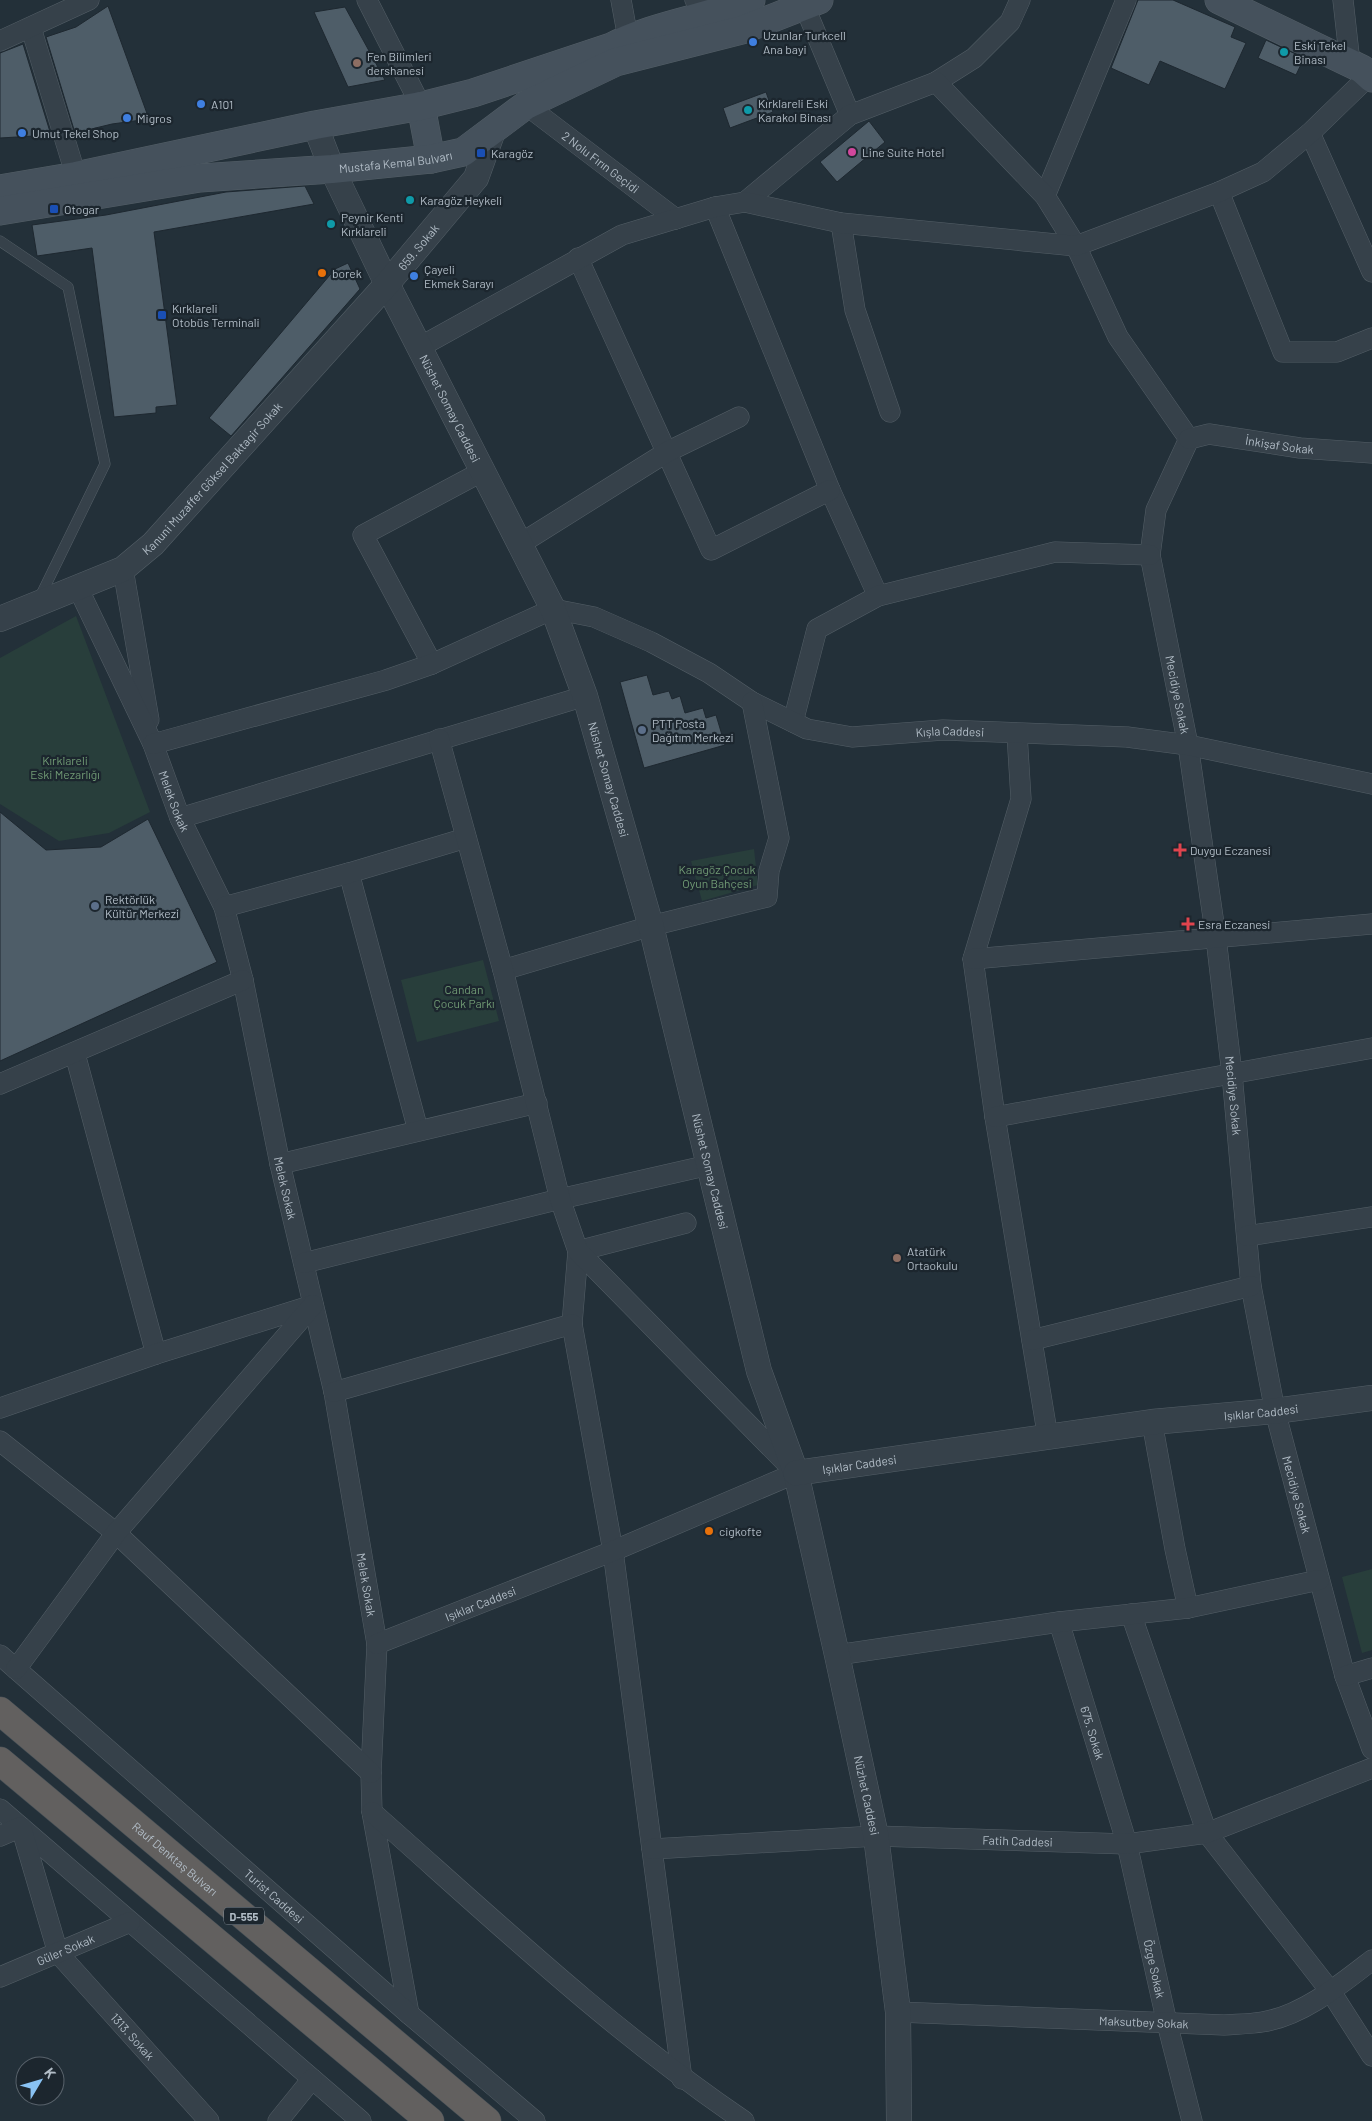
<svg xmlns="http://www.w3.org/2000/svg" width="1372" height="2121" viewBox="0 0 1372 2121" font-family="Barlow,sans-serif">
<style>
.green{fill:#283e3b}
.building{fill:#4e5d68;stroke:#1e2830}
.lines{fill:none;stroke-linecap:round;stroke-linejoin:round}
.service-casing{stroke:#545f67;stroke-width:11}
.minor-casing{stroke:#545f67;stroke-width:21}
.tertiary-casing{stroke:#545f67;stroke-width:26}
.secondary-casing{stroke:#545f67;stroke-width:29}
.trunk-casing{stroke:#414c54;stroke-width:29}
.service{stroke:#36414a;stroke-width:10}
.minor{stroke:#36414a;stroke-width:20}
.tertiary{stroke:#36414a;stroke-width:25}
.secondary{stroke:#45515c;stroke-width:28}
.trunk{stroke:#62605f;stroke-width:28}
.shop-dot{fill:#3f7fe0;stroke:#1c262e;stroke-width:2}
.culture-dot{fill:#0f9aa8;stroke:#1c262e;stroke-width:2}
.education-dot{fill:#8d6e63;stroke:#1c262e;stroke-width:2}
.hotel-dot{fill:#d1479c;stroke:#1c262e;stroke-width:2}
.transit-dot{fill:#1a4fb4;stroke:#1c262e;stroke-width:2}
.food-dot{fill:#e8710a;stroke:#1c262e;stroke-width:2}
.service-dot{fill:#5c6f8a;stroke:#1c262e;stroke-width:2}
.health-dot{fill:#e0444e;stroke:#1c262e;stroke-width:2}
.labels{text-anchor:middle;dominant-baseline:central;stroke-width:4.5;stroke-linejoin:round;paint-order:stroke}
.shield{fill:#1c262e;stroke:#848f98;stroke-width:1}
.shield-label{font-size:11px;font-weight:bold;fill:#b1bcc6}
.poi-label{font-size:12px;fill:#b1bcc6;stroke:#1c262e;text-anchor:start}
.street-label{font-size:12px;fill:#b1bcc6;stroke:#1c262e}
.park-label{font-size:12px;fill:#709a74;stroke:#1c262e}
</style>
<rect width="100%" height="100%" fill="#233039"/>
<path class="green" d="M 76,616 L 150,812 L 109,833 L 59,841 L 0,804 L 0,658 Z
M 754,849 L 758,885 L 702,901 L 691,861 Z
M 483,960 L 499,1021 L 417,1042 L 401,980 Z
M 1372,1569 L 1372,1650 L 1362,1653 L 1342,1577 Z"/>
<path class="building" d="M 1138,0 L 1173,0 L 1235,27 L 1231,37 L 1246,43 L 1225,89 L 1160,61 L 1149,85 L 1111,68 Z
M 108,6 L 149,119 L 112,124 L 75,133 L 46,37 L 76,27 Z
M 345,7 L 385,80 L 348,87 L 314,12 Z
M 1266,40 L 1304,58 L 1296,75 L 1258,58 Z
M 23,44 L 51,135 L 0,138 L 0,53 Z
M 766,92 L 773,112 L 730,128 L 723,108 Z
M 869,121 L 885,142 L 837,182 L 820,162 Z
M 305,186 L 314,204 L 154,232 L 177,405 L 156,407 L 156,413 L 114,417 L 92,248 L 37,256 L 32,225 L 106,215 L 226,192 Z
M 348,263 L 360,289 L 231,436 L 209,418 L 335,269 Z
M 647,675 L 653,695 L 669,691 L 672,699 L 680,696 L 685,713 L 703,708 L 706,718 L 716,715 L 725,745 L 644,768 L 620,682 Z
M 0,812 L 46,850 L 101,847 L 148,819 L 217,962 L 0,1061 Z"/>
<g class="lines">
<g class="service-casing">
<path id="service" d="M 0,241 L 68,287 L 105,464 L 39,599"/>
</g>
<g class="minor-casing">
<g id="minor">
<path d="M 367,0 L 421,106"/>
<path d="M 621,0 L 628,38"/>
<path d="M 695,0 L 717,14"/>
<path d="M 1343,0 L 1350,63"/>
<path d="M 804,5 L 850,115"/>
<path d="M 31,28 L 76,176"/>
<path d="M 0,41 L 89,0"/>
<path d="M 936,82 L 974,58 L 1010,22 L 1020,0"/>
<path id="s1" d="M 526,105 L 676,219"/>
<path d="M 1310,133 L 1372,272"/>
<path d="M 1219,192 L 1283,352 L 1337,352 L 1372,338"/>
<path d="M 1045,196 L 1126,0"/>
<path d="M 745,202 L 850,115 L 936,82 L 1045,196 L 1076,246 L 1118,337 L 1189,439"/>
<path d="M 715,207 L 830,490 L 878,596"/>
<path d="M 841,223 L 855,310 L 890,412"/>
<path d="M 578,258 L 711,550 L 830,490"/>
<path d="M 418,348 L 622,235 L 715,207 L 745,202 L 841,223 L 1076,246 L 1219,192 L 1263,172 L 1310,133 L 1372,73"/>
<path id="s2" d="M 1189,439 L 1156,510 L 1150,555 L 1188,745 L 1216,938 L 1232,1074 L 1251,1286 L 1275,1411 L 1345,1676 L 1372,1749"/>
<path id="s3" d="M 1189,439 L 1209,434 L 1300,448 L 1372,453"/>
<path d="M 520,544 L 667,452 L 739,417"/>
<path d="M 123,569 L 149,720"/>
<path id="s4" d="M 78,588 L 153,744 L 180,818 L 224,907 L 243,980 L 280,1164 L 334,1392 L 377,1644 L 371,1773 L 372,1812 L 409,2014"/>
<path d="M 432,664 L 363,535 L 483,471"/>
<path d="M 793,722 L 817,629 L 878,596 L 1055,552 L 1150,555"/>
<path d="M 1017,734 L 1021,799 L 973,959 L 995,1117 L 1048,1438"/>
<path id="s5" d="M 153,744 L 386,680 L 432,664 L 553,609 L 594,617 L 651,642 L 709,673 L 752,702 L 807,729 L 852,737 L 943,730 L 1127,737 L 1188,745 L 1372,784"/>
<path d="M 180,818 L 585,696"/>
<path d="M 349,873 L 418,1130"/>
<path d="M 224,907 L 349,873 L 466,838"/>
<path d="M 973,959 L 1372,924"/>
<path d="M 503,970 L 651,926 L 767,897 L 769,871 L 779,838 L 752,702"/>
<path d="M 75,1054 L 156,1354"/>
<path d="M 0,1084 L 243,980"/>
<path d="M 995,1117 L 1372,1048"/>
<path d="M 280,1164 L 537,1103"/>
<path d="M 1247,1236 L 1372,1217"/>
<path d="M 304,1263 L 560,1199 L 709,1165"/>
<path d="M 572,1324 L 578,1251 L 686,1223"/>
<path d="M 1032,1340 L 1251,1286"/>
<path d="M 334,1392 L 572,1324 L 613,1551 L 682,2079"/>
<path d="M 0,1408 L 156,1354 L 313,1305"/>
<path d="M 1152,1422 L 1175,1549 L 1188,1608"/>
<path d="M 0,1441 L 116,1533 L 371,1773"/>
<path d="M 1131,1614 L 1207,1833 L 1331,1992 L 1372,2056"/>
<path id="s6" d="M 1059,1622 L 1127,1844 L 1167,2023 L 1192,2121"/>
<path id="s7" d="M 377,1644 L 613,1551 L 796,1473 L 578,1251 L 560,1199 L 503,970 L 439,739"/>
<path id="s8" d="M 0,1655 L 409,2014 L 535,2121"/>
<path d="M 837,1655 L 1059,1622 L 1188,1608 L 1319,1580"/>
<path d="M 16,1669 L 116,1533 L 313,1305"/>
<path d="M 1345,1676 L 1372,1668"/>
<path d="M 0,1809 L 361,2121"/>
<path d="M 372,1812 C 493,1919 610,2030 744,2121"/>
<path id="s9" d="M 0,1836 L 21,1827 L 58,1953 L 209,2121"/>
<path id="s10" d="M 652,1849 L 876,1836 L 1127,1844 L 1207,1833 L 1372,1768"/>
<path id="s11" d="M 0,1977 L 130,1922"/>
<path id="s12" d="M 898,2012 L 1224,2025 C 1237,2024 1250,2024 1262,2022 C 1302,2016 1341,1984 1372,1960"/>
<path d="M 278,2121 L 312,2079"/>
</g>
</g>
<g class="tertiary-casing">
<g id="tertiary">
<path id="s13" d="M 315,125 L 332,169 L 387,284 L 553,609 L 585,696 L 651,926 L 759,1371 L 796,1473 L 837,1655 L 876,1836 L 898,2012 L 899,2121"/>
<path id="s14" d="M 0,619 L 123,569 L 153,544 L 387,284 L 476,178 L 493,131"/>
<path id="s15" d="M 796,1473 L 1152,1422 L 1275,1411 L 1372,1398"/>
</g>
</g>
<g class="secondary-casing">
<g id="secondary">
<path d="M 1219,0 L 1362,69 L 1372,78"/>
<path d="M 421,106 L 431,159"/>
<path d="M 0,189 L 76,176 L 315,125 L 421,106 L 473,93 L 611,47 C 655,24 706,19 751,0"/>
<path id="s16" d="M 0,211 L 200,178 L 332,169 L 431,159 L 463,152 L 526,105 L 616,62 L 742,30 L 819,0"/>
</g>
</g>
<g class="trunk-casing">
<g id="trunk">
<path id="s17" d="M 0,1711 L 487,2121"/>
<path d="M 0,1761 L 430,2121"/>
</g>
</g>
<use href="#service" class="service"/>
<use href="#minor" class="minor"/>
<use href="#tertiary" class="tertiary"/>
<use href="#secondary" class="secondary"/>
<use href="#trunk" class="trunk"/>
</g>
<g class="shop-dot">
<circle cx="753" cy="42" r="5"/>
<circle cx="201" cy="104" r="5"/>
<circle cx="127" cy="118" r="5"/>
<circle cx="22" cy="133" r="5"/>
<circle cx="414" cy="276" r="5"/>
</g>
<g class="culture-dot">
<circle cx="1284" cy="52" r="5"/>
<circle cx="748" cy="110" r="5"/>
<circle cx="410" cy="200" r="5"/>
<circle cx="331" cy="224" r="5"/>
</g>
<g class="education-dot">
<circle cx="357" cy="63" r="5"/>
<circle cx="897" cy="1258" r="5"/>
</g>
<circle class="hotel-dot" cx="852" cy="152" r="5"/>
<g class="transit-dot">
<rect x="476" y="148" width="10" height="10" rx="2.5"/>
<rect x="49" y="204" width="10" height="10" rx="2.5"/>
<rect x="157" y="310" width="10" height="10" rx="2.5"/>
</g>
<g class="food-dot">
<circle cx="322" cy="273" r="5"/>
<circle cx="709" cy="1531" r="5"/>
</g>
<g class="service-dot">
<circle cx="642" cy="730" r="5"/>
<circle cx="95" cy="906" r="5"/>
</g>
<g class="health-dot">
<path d="M1177.5 842.5h5v5h5v5h-5v5h-5v-5h-5v-5h5z"/>
<path d="M1185.5 916.5h5v5h5v5h-5v5h-5v-5h-5v-5h5z"/>
</g>
<g class="labels">
<rect class="shield" x="224" y="1907.5" width="40" height="17" rx="4"/>
<g class="shield-label">
<text x="244" y="1916">D-555</text>
</g>
<g class="poi-label">
<text x="763" y="35">Uzunlar Turkcell<tspan x="763" dy="14">Ana bayi</tspan></text>
<text x="1294" y="45">Eski Tekel<tspan x="1294" dy="14">Binası</tspan></text>
<text x="367" y="56">Fen Bilimleri<tspan x="367" dy="14">dershanesi</tspan></text>
<text x="758" y="103">Kırklareli Eski<tspan x="758" dy="14">Karakol Binası</tspan></text>
<text x="211" y="104">A101</text>
<text x="137" y="118">Migros</text>
<text x="32" y="133">Umut Tekel Shop</text>
<text x="862" y="152">Line Suite Hotel</text>
<text x="491" y="153">Karagöz</text>
<text x="420" y="200">Karagöz Heykeli</text>
<text x="64" y="209">Otogar</text>
<text x="341" y="217">Peynir Kenti<tspan x="341" dy="14">Kırklareli</tspan></text>
<text x="424" y="269">Çayeli<tspan x="424" dy="14">Ekmek Sarayı</tspan></text>
<text x="332" y="273">borek</text>
<text x="172" y="308">Kırklareli<tspan x="172" dy="14">Otobüs Terminali</tspan></text>
<text x="652" y="723">PTT Posta<tspan x="652" dy="14">Dağıtım Merkezi</tspan></text>
<text x="1190" y="850">Duygu Eczanesi</text>
<text x="105" y="899">Rektörlük<tspan x="105" dy="14">Kültür Merkezi</tspan></text>
<text x="1198" y="924">Esra Eczanesi</text>
<text x="907" y="1251">Atatürk<tspan x="907" dy="14">Ortaokulu</tspan></text>
<text x="719" y="1531">cigkofte</text>
</g>
<g class="street-label">
<text stroke="none"><textPath href="#s16" startOffset="399">Mustafa Kemal Bulvarı</textPath></text>
<text stroke="none"><textPath href="#s1" startOffset="94">2 Nolu Fırın Geçidi</textPath></text>
<text stroke="none"><textPath href="#s14" startOffset="570">659. Sokak</textPath></text>
<text stroke="none"><textPath href="#s13" startOffset="314">Nüshet Somay Caddesi</textPath></text>
<text stroke="none"><textPath href="#s3" startOffset="92">İnkişaf Sokak</textPath></text>
<text stroke="none"><textPath href="#s14" startOffset="260">Kanuni Muzaffer Göksel Baktagir Sokak</textPath></text>
<text stroke="none"><textPath href="#s2" startOffset="266">Mecidiye Sokak</textPath></text>
<text stroke="none"><textPath href="#s5" startOffset="850">Kışla Caddesi</textPath></text>
<text stroke="none"><textPath href="#s13" startOffset="719">Nüshet Somay Caddesi</textPath></text>
<text stroke="none"><textPath href="#s4" startOffset="234">Melek Sokak</textPath></text>
<text stroke="none"><textPath href="#s2" startOffset="671">Mecidiye Sokak</textPath></text>
<text stroke="none"><textPath href="#s13" startOffset="1124">Nüshet Somay Caddesi</textPath></text>
<text stroke="none"><textPath href="#s4" startOffset="639">Melek Sokak</textPath></text>
<text stroke="none"><textPath href="#s15" startOffset="469">Işıklar Caddesi</textPath></text>
<text stroke="none"><textPath href="#s15" startOffset="64">Işıklar Caddesi</textPath></text>
<text stroke="none"><textPath href="#s2" startOffset="1076">Mecidiye Sokak</textPath></text>
<text stroke="none"><textPath href="#s4" startOffset="1044">Melek Sokak</textPath></text>
<text stroke="none"><textPath href="#s7" startOffset="111">Işıklar Caddesi</textPath></text>
<text stroke="none"><textPath href="#s6" startOffset="116">675. Sokak</textPath></text>
<text stroke="none"><textPath href="#s13" startOffset="1768">Nüzhet Caddesi</textPath></text>
<text stroke="none"><textPath href="#s10" startOffset="366">Fatih Caddesi</textPath></text>
<text stroke="none"><textPath href="#s17" startOffset="229">Rauf Denktaş Bulvarı</textPath></text>
<text stroke="none"><textPath href="#s8" startOffset="365">Turist Caddesi</textPath></text>
<text stroke="none"><textPath href="#s11" startOffset="71">Güler Sokak</textPath></text>
<text stroke="none"><textPath href="#s6" startOffset="360">Özge Sokak</textPath></text>
<text stroke="none"><textPath href="#s12" startOffset="246">Maksutbey Sokak</textPath></text>
<text stroke="none"><textPath href="#s9" startOffset="266">1313. Sokak</textPath></text>
</g>
<g class="park-label">
<text x="65" y="760">Kırklareli<tspan x="65" dy="14">Eski Mezarlığı</tspan></text>
<text x="717" y="869">Karagöz Çocuk<tspan x="717" dy="14">Oyun Bahçesi</tspan></text>
<text x="464" y="989">Candan<tspan x="464" dy="14">Çocuk Parkı</tspan></text>
</g>
</g>
<g transform="translate(40 2081) rotate(52)"><circle r="24" fill="#1c262e" stroke="#58626b"/>
<path d="M0-4L9 19L0 12L-9 19Z" fill="#89c2f3"/>
<text y="-8" font-size="14" font-weight="bold" text-anchor="middle" fill="#b1bcc6">K</text>
</g>
</svg>
